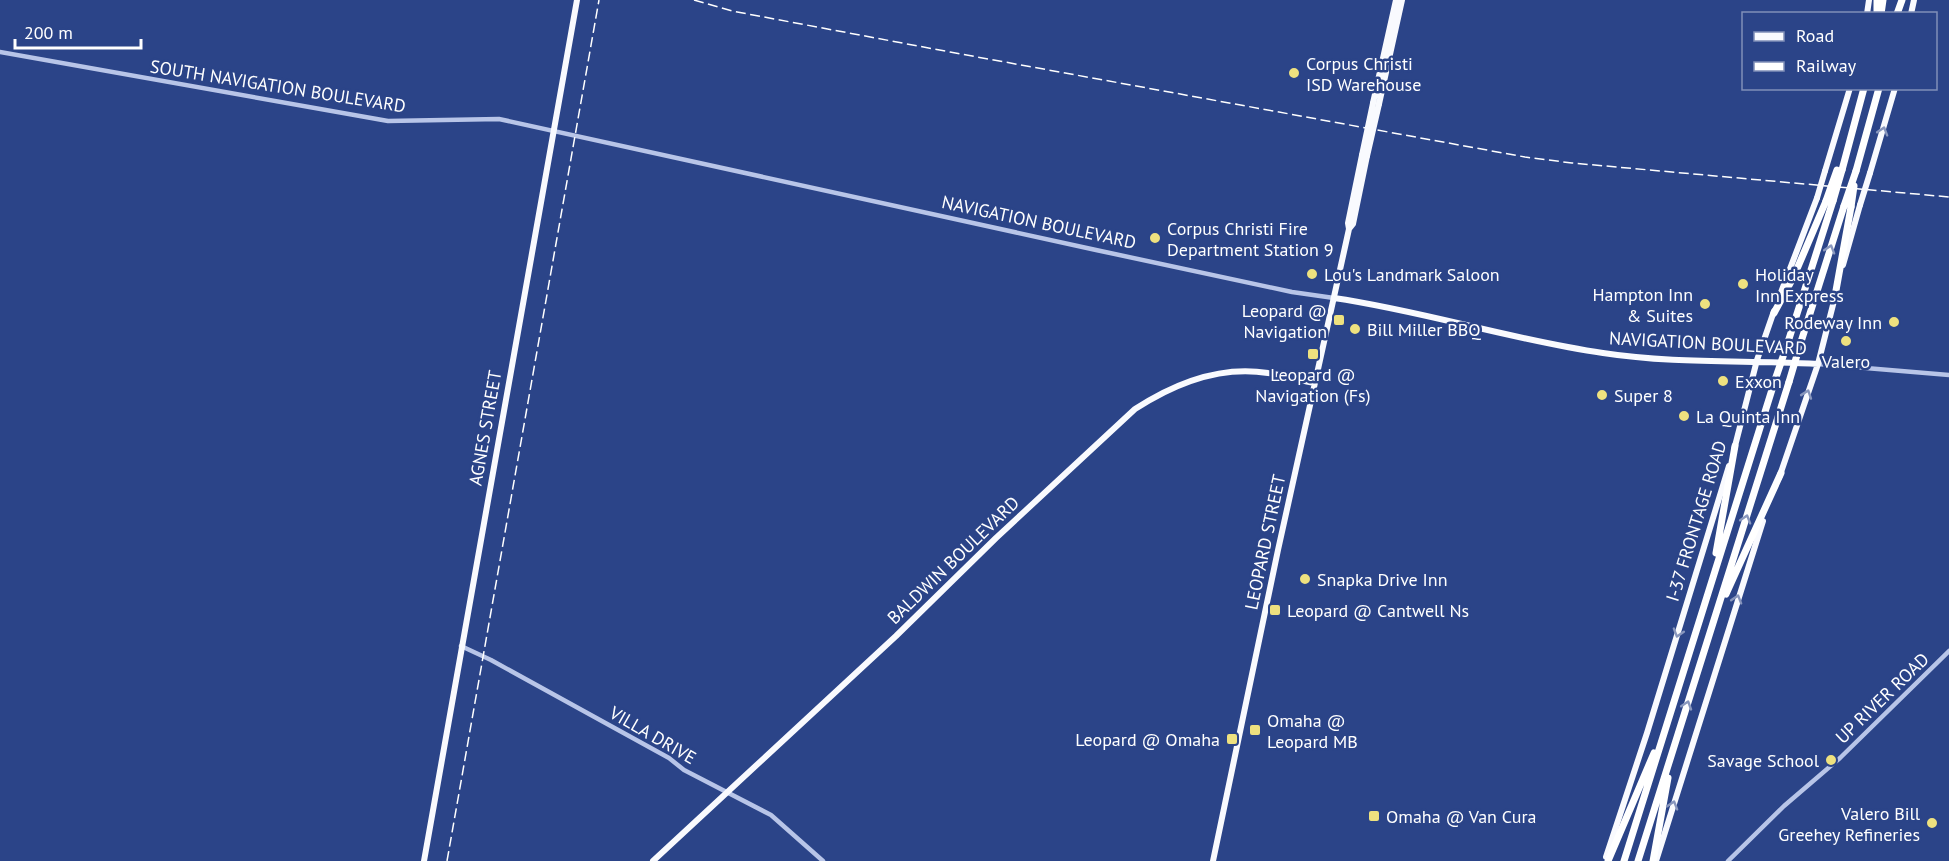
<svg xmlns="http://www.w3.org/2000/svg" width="1949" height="861" viewBox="0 0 1949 861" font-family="'PT Sans',sans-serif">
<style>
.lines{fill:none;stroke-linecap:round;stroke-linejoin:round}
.minor{stroke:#b8c5e8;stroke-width:4.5}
.major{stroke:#f9fafe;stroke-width:6}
.highway{stroke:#fff;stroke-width:7}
.rail{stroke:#fff;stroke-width:1.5;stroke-dasharray:10 4.5;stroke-linecap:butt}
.major-bridge{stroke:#f9fafe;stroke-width:6}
.highway-bridge{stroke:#fff;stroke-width:7}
.oneway{stroke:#8896bd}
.oneway2{stroke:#8a98be}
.poi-dot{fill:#eee17f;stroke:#2b4488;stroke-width:2}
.labels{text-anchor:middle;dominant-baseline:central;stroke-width:5;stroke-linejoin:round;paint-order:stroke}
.poi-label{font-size:18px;fill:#fff;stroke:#2b4488;text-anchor:start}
.street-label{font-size:18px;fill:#fff;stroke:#2b4488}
</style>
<rect width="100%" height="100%" fill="#2b4488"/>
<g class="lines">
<path class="minor" d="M 0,52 L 388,121 L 499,119 L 1096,250 L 1292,292 L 1334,298
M 1818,364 L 1949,375
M 461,646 L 491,660 L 669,758 L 684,770 L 771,815 L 823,861
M 1728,861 L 1784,806 L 1840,758 L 1949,651"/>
<path class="major" d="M 1867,14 L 1869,0
M 1911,14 L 1914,0
M 1373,103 L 1396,0
M 1379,104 L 1402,0
M 1825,171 L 1850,88
M 1870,173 L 1895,88
M 1349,229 L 1348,223 L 1362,155
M 1843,265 L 1860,205
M 1780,295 L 1817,198
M 1334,298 C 1424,311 1512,340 1603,353 C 1674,364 1746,360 1818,364
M 1734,450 L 1757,360 L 1774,311
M 1779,478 L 1818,364 L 1836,293
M 1606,857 L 1647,733 L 1729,466
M 424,861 L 577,0
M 653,861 L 896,636 L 996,538 L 1135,409 C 1175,383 1220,365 1268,373 C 1284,375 1299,380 1314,383
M 1213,861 L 1278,550 L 1349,229 L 1353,224 L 1367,156
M 1656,861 L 1763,521"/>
<path class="highway" d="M 1877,14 L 1877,0
M 1881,14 L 1883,0
M 1897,14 L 1902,0
M 1842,170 L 1864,88
M 1856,171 L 1879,88
M 1835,296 L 1851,207
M 1774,313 L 1794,276 L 1826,201
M 1788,342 L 1833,201
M 1800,345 L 1844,206
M 1716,553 L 1735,446
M 1726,594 L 1781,473
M 1608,861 L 1654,753
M 1624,861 L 1775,380
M 1638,861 L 1789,382
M 1653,861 L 1668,778"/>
<path class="rail" d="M 694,0 L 732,11 L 950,52 L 1525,157 L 1572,163 L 1949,197
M 447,861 L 599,0"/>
<path class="major-bridge" d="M 1362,155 L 1373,103
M 1367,156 L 1379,104
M 1817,198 L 1825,171
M 1860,205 L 1870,173"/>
<path class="highway-bridge" d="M 1826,201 L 1837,170
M 1833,201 L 1842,170
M 1844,206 L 1856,171
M 1851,207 L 1854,186
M 1775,380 L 1788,342
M 1789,382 L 1800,345"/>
</g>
<defs><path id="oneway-chevron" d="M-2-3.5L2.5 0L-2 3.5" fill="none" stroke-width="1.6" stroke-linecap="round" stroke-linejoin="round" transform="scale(1.5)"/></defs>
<g class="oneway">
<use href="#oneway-chevron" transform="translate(1883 131) rotate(-73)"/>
<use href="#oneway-chevron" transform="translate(1807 394) rotate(-71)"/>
<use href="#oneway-chevron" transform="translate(1737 599) rotate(-73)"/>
<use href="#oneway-chevron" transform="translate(1678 633) rotate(107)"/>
<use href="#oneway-chevron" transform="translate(1673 805) rotate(-73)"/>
</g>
<g class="oneway2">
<use href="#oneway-chevron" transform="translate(1830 249) rotate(-73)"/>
<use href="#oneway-chevron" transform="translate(1746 519) rotate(-73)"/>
<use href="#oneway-chevron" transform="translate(1687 705) rotate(-72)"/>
</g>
<g class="poi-dot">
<circle cx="1294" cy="73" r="6"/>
<circle cx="1155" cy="238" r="6"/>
<circle cx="1312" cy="274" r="6"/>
<circle cx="1743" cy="284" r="6"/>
<circle cx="1705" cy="304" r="6"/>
<rect x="1333" y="314" width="12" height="12" rx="3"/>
<circle cx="1894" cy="322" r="6"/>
<circle cx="1355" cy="329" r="6"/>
<circle cx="1846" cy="341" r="6"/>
<rect x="1307" y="348" width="12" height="12" rx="3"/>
<circle cx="1723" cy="381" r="6"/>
<circle cx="1602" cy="395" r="6"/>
<circle cx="1684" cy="416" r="6"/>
<circle cx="1305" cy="579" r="6"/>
<rect x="1269" y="604" width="12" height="12" rx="3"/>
<rect x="1249" y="724" width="12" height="12" rx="3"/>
<rect x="1226" y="733" width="12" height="12" rx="3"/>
<circle cx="1831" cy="760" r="6"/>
<rect x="1368" y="810" width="12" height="12" rx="3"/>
<circle cx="1932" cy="823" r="6"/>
</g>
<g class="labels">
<g class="poi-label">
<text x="1306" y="63">Corpus Christi<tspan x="1306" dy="21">ISD Warehouse</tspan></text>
<text x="1167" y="228">Corpus Christi Fire<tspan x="1167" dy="21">Department Station 9</tspan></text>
<text x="1324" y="274">Lou's Landmark Saloon</text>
<text x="1755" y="274">Holiday<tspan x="1755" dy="21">Inn Express</tspan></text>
<text x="1693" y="294" text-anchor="end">Hampton Inn<tspan x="1693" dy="21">&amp; Suites</tspan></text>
<text x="1327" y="310" text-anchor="end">Leopard @<tspan x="1327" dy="21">Navigation</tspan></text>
<text x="1882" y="322" text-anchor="end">Rodeway Inn</text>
<text x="1367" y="329">Bill Miller BBQ</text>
<text x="1846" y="361" text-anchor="middle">Valero</text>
<text x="1313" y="374" text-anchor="middle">Leopard @<tspan x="1313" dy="21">Navigation (Fs)</tspan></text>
<text x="1735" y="381">Exxon</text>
<text x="1614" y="395">Super 8</text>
<text x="1696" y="416">La Quinta Inn</text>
<text x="1317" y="579">Snapka Drive Inn</text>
<text x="1287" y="610">Leopard @ Cantwell Ns</text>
<text x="1267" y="720">Omaha @<tspan x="1267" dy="21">Leopard MB</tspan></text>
<text x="1220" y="739" text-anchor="end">Leopard @ Omaha</text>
<text x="1819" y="760" text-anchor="end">Savage School</text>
<text x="1920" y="813" text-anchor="end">Valero Bill<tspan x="1920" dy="21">Greehey Refineries</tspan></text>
<text x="1386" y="816">Omaha @ Van Cura</text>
</g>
<g class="street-label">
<text transform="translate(278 86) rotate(9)">SOUTH NAVIGATION BOULEVARD</text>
<text transform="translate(1039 222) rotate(12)">NAVIGATION BOULEVARD</text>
<text transform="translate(1708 343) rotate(3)">NAVIGATION BOULEVARD</text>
<text transform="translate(485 428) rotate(-80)">AGNES STREET</text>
<text transform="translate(1696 521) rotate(-73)">I-37 FRONTAGE ROAD</text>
<text transform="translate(1265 542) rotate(-78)">LEOPARD STREET</text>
<text transform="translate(953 560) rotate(-44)">BALDWIN BOULEVARD</text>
<text transform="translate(1882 698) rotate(-44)">UP RIVER ROAD</text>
<text transform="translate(653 735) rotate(30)">VILLA DRIVE</text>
</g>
</g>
<rect x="1742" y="12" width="195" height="78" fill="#2b4488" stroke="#808fb8" stroke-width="1.5"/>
<rect x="1754" y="32" width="30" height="9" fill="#f9fafe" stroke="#808fb8" stroke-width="1.5"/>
<text x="1796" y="42" font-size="18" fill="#ffffff">Road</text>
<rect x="1754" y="62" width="30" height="9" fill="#ffffff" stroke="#808fb8" stroke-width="1.5"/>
<text x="1796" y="72" font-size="18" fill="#ffffff">Railway</text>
<path d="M15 39v9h126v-9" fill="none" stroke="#ffffff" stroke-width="3"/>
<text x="24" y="39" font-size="18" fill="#ffffff" stroke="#2b4488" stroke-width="4.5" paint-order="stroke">200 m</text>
</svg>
